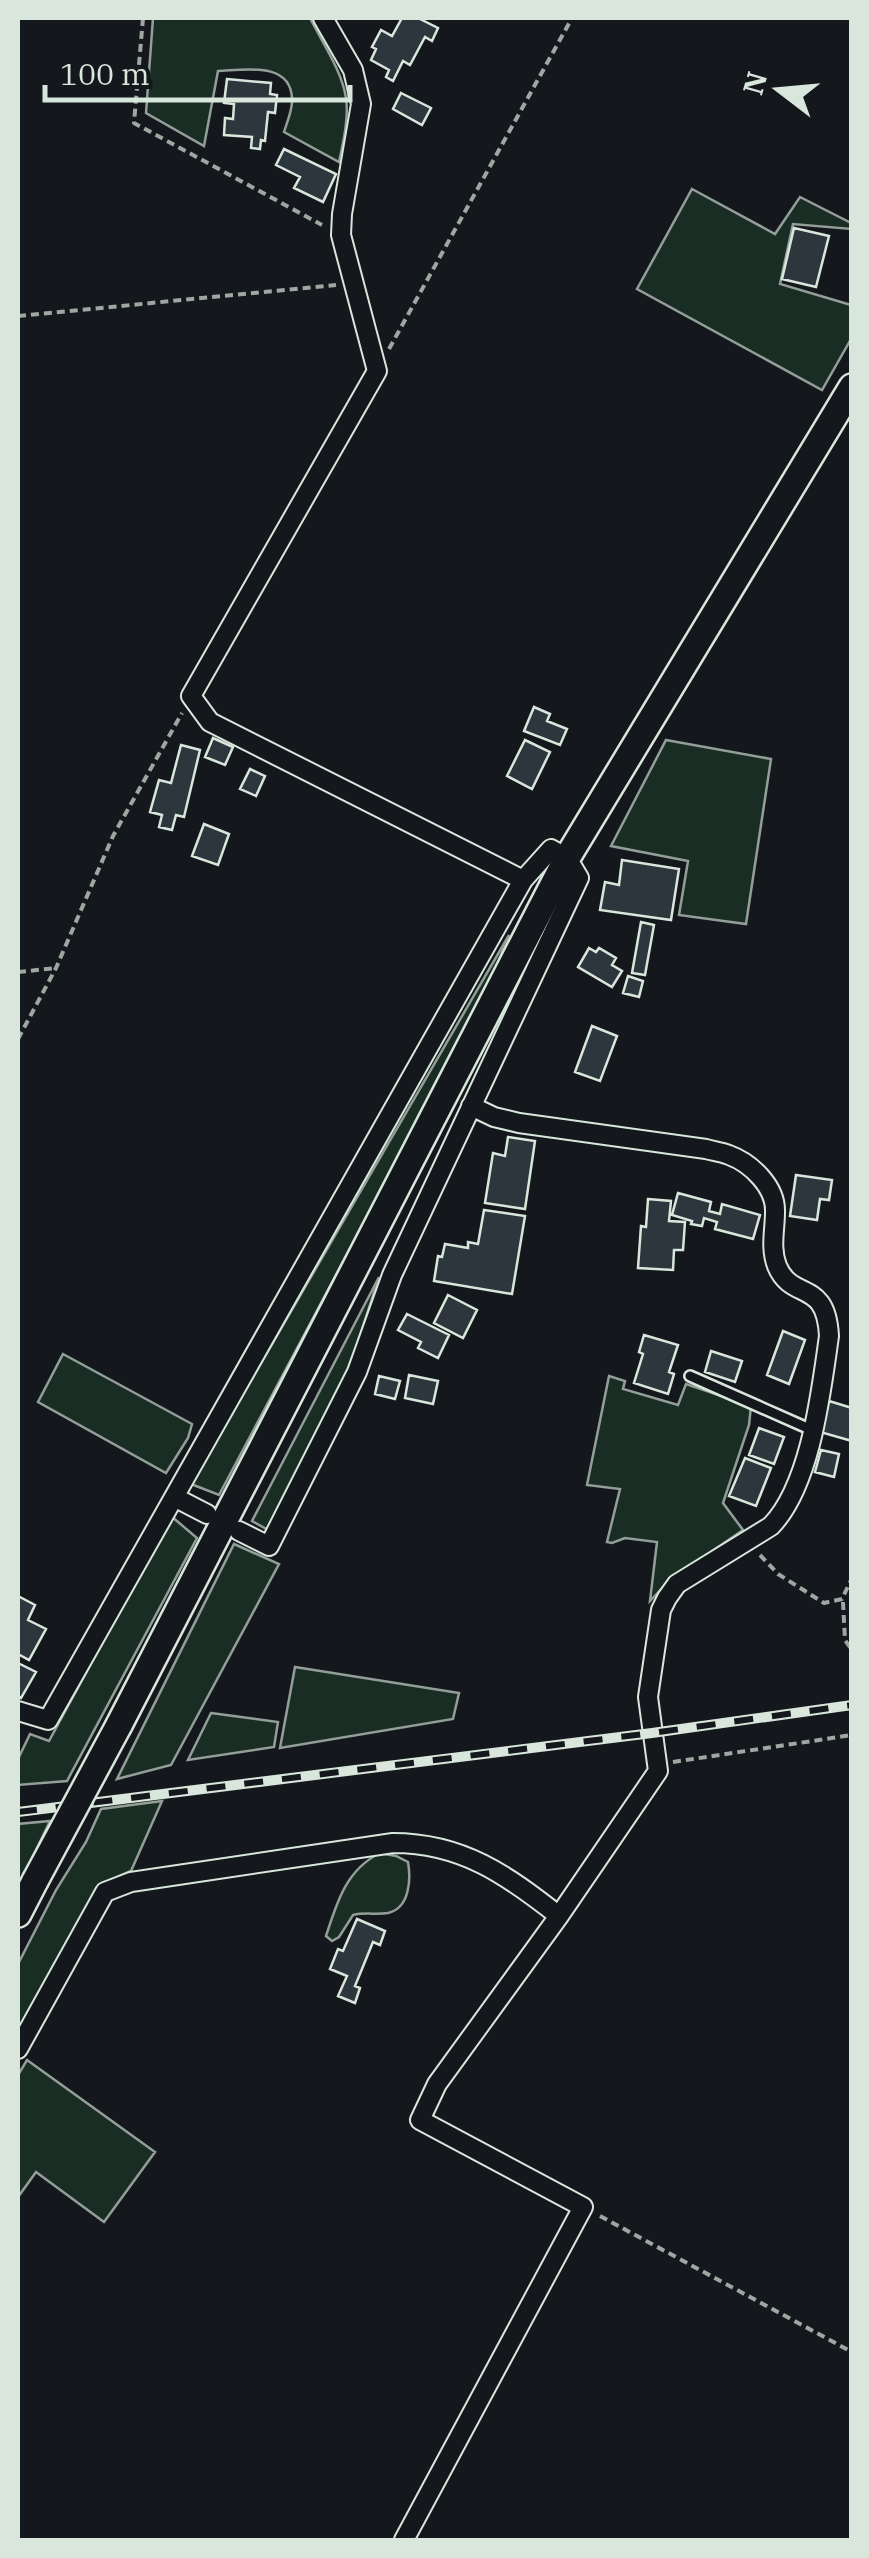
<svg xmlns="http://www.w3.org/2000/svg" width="869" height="2558" viewBox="0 0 869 2558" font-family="'IBM Plex Serif',serif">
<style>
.green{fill:#1a2d24;stroke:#939e99;stroke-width:2.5}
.building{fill:#2c363c;stroke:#d8e6dc;stroke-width:2.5}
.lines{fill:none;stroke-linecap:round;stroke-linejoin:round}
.lane-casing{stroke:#d8e6dc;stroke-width:14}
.street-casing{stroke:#d8e6dc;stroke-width:22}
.secondary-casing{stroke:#d8e6dc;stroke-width:30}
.path{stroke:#9da8a2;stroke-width:4;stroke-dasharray:8 5;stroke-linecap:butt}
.lane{stroke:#14181c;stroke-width:9}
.street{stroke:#14181c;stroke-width:18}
.secondary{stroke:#14181c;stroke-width:25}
.rail-casing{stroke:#d8e6dc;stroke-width:10}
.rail{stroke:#14181c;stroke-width:6;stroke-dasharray:19;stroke-linecap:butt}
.secondary-bridge-casing{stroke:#d8e6dc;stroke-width:30;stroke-linecap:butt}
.secondary-bridge{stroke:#14181c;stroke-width:25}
</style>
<rect width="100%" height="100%" fill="#14181c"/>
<path class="green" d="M 153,18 L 310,18 C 322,42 342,71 346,98 C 349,118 343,143 339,162 L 284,132 C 287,122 293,109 292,99 C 291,61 245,70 218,71 L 204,146 L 146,113 Z
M 692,189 L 775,234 L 800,197 L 851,223 L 851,229 L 793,224 L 780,284 L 851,305 L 851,339 L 822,390 L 637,289 Z
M 666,740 L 771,759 L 746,924 L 679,915 L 688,861 L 611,846 Z
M 509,935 L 486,993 L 219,1495 L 191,1484 Z
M 379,1277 L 347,1376 L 270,1531 L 252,1521 Z
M 63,1354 L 192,1424 L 188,1438 L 166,1473 L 38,1402 Z
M 609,1376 L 625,1381 L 623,1389 L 678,1405 L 686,1384 L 751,1406 L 749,1425 L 723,1503 L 743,1530 L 669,1581 L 650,1601 L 657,1542 L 625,1538 L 612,1543 L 607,1542 L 620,1489 L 587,1485 Z
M 171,1516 L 197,1538 L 67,1781 L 18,1785 L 18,1759 L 30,1734 L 49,1741 Z
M 234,1544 L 279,1564 L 171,1765 L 117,1779 Z
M 295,1667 L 459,1693 L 453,1719 L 280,1748 Z
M 211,1713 L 278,1722 L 274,1747 L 188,1760 Z
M 162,1801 L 131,1871 L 106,1882 L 99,1889 L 18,2039 L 18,1964 L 56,1890 L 86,1842 L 101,1809 Z
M 50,1821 L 18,1888 L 18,1824 Z
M 380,1853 L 396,1856 L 408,1862 C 411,1879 410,1908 388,1913 C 376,1915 365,1912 353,1915 L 339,1937 L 332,1941 L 326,1936 C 337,1902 346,1870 380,1853 Z
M 27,2060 L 155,2152 L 104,2222 L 36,2172 L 18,2197 L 18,2075 Z"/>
<path class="building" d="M 402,18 L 418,18 L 438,28 L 432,41 L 425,37 L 410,65 L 403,61 L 393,81 L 386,77 L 389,70 L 371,60 L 376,49 L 372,47 L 381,30 L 392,36 Z
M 227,79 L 271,83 L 270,94 L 277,95 L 275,113 L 268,112 L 265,141 L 261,140 L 260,149 L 251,148 L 252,137 L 224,135 L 225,118 L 233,119 L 234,104 L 224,103 Z
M 401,93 L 431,108 L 422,125 L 393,109 Z
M 284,149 L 336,174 L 323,202 L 294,188 L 300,177 L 276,165 Z
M 794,228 L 829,236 L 816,287 L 782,279 Z
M 534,707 L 550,714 L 547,721 L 567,729 L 560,745 L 524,731 Z
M 213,738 L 233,747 L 225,765 L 205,757 Z
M 525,740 L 550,752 L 532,789 L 507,776 Z
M 181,745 L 200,750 L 184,817 L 176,815 L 172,830 L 159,827 L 162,815 L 150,812 L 159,780 L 171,783 Z
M 250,769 L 265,776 L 256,796 L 240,789 Z
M 204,824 L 229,834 L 218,865 L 192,856 Z
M 622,860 L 679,869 L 671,920 L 600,910 L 605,882 L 619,885 Z
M 641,922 L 654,925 L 645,975 L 632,973 Z
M 589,948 L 596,952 L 599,948 L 616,958 L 612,965 L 622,971 L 612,987 L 578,967 Z
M 628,976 L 643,981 L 639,997 L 623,993 Z
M 592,1026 L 617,1036 L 600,1081 L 575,1072 Z
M 508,1137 L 535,1141 L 525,1209 L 485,1203 L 493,1153 L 505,1156 Z
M 796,1175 L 832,1180 L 829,1200 L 820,1199 L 817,1220 L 790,1216 Z
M 678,1193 L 711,1202 L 709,1211 L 720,1214 L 722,1204 L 760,1215 L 753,1239 L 715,1229 L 717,1222 L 704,1218 L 702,1226 L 691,1224 L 692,1221 L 672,1215 Z
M 648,1199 L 671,1201 L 669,1221 L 685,1222 L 683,1250 L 674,1250 L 673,1270 L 638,1268 L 641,1226 L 646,1227 Z
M 484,1210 L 525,1216 L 512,1294 L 434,1281 L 438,1256 L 442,1257 L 445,1244 L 468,1248 L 468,1242 L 478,1244 Z
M 448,1295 L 477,1310 L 463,1338 L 434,1323 Z
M 407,1314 L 449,1335 L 438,1358 L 418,1348 L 421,1342 L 398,1330 Z
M 783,1331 L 805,1340 L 789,1384 L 767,1375 Z
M 644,1335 L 678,1345 L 669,1372 L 674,1374 L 668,1394 L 634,1383 L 643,1354 L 639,1352 Z
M 711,1351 L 742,1361 L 735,1382 L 705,1372 Z
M 409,1375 L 438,1381 L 433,1404 L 405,1398 Z
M 379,1376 L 400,1381 L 395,1399 L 375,1394 Z
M 829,1401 L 852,1408 L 852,1441 L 820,1432 Z
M 759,1428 L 784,1437 L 774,1464 L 749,1455 Z
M 821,1450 L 839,1454 L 834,1477 L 815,1472 Z
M 745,1458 L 771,1468 L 756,1506 L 729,1496 Z
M 18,1596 L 35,1605 L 28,1620 L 46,1629 L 29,1660 L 18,1654 Z
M 18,1663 L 36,1672 L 21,1698 L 18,1696 Z
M 357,1919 L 385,1931 L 380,1945 L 373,1942 L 355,1986 L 360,1988 L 355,2003 L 338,1996 L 347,1976 L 330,1969 L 338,1949 L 343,1951 Z"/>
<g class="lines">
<g class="lane-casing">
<path id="lane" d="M 690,1376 L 812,1430"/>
</g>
<g class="street-casing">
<path id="street" d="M 323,18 L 353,70 L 361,104 L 342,214 L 341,235 L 377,371 L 191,696 L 210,722 L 523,880
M 174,1497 L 207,1514
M 18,1711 L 48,1720 L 523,880 L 551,849 L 567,858 L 579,878 L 392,1275 L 357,1372 L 269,1546 L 239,1531
M 18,2049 L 105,1892 L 131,1882 L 393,1843 C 462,1843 507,1875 559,1916
M 404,2540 L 583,2207 L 420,2120 L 437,2084 L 559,1916 L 658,1771 L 648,1697 L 661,1610 L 667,1598 L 677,1584 L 771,1526 C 811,1484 821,1392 829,1336 C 826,1278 792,1302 777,1266 C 770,1248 775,1230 775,1212 C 776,1187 751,1163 729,1155 C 722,1152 713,1151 706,1149 L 519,1123 L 494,1117 L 471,1106"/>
</g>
<g class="secondary-casing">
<path id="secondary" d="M 119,1725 L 567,858 L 852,387
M 18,1914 L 35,1881"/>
</g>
<path class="path" d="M 143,18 L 134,123 L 322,225
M 18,316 L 336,285
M 389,349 L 572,18
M 18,972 L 56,968
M 18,1039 L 56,968 L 113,836 L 182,713
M 760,1555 L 778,1574 L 824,1603 L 842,1599 L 852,1578
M 843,1602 L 845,1640 L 852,1650
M 673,1762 L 852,1735
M 600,2216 L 852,2352"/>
<use href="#lane" class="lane"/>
<use href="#street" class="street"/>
<use href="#secondary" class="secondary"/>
<g class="rail-casing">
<path id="rail" d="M 18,1812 L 652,1733 L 852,1705"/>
</g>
<use href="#rail" class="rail"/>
<g class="secondary-bridge-casing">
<path id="secondary-bridge" d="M 35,1881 L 119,1725"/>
</g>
<use href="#secondary-bridge" class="secondary-bridge"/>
</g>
<rect width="869" height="2558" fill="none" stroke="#d8e6dc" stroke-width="40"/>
<g transform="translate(779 90) rotate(286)" stroke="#14181c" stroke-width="8" paint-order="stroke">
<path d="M0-8L18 38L0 25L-18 38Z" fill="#d8e6dc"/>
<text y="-15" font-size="28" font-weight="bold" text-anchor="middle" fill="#d8e6dc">N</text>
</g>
<path d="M45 85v15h305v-15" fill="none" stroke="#d8e6dc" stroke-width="5"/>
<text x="60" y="85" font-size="30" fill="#d8e6dc" stroke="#14181c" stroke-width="8" paint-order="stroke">100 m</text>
</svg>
